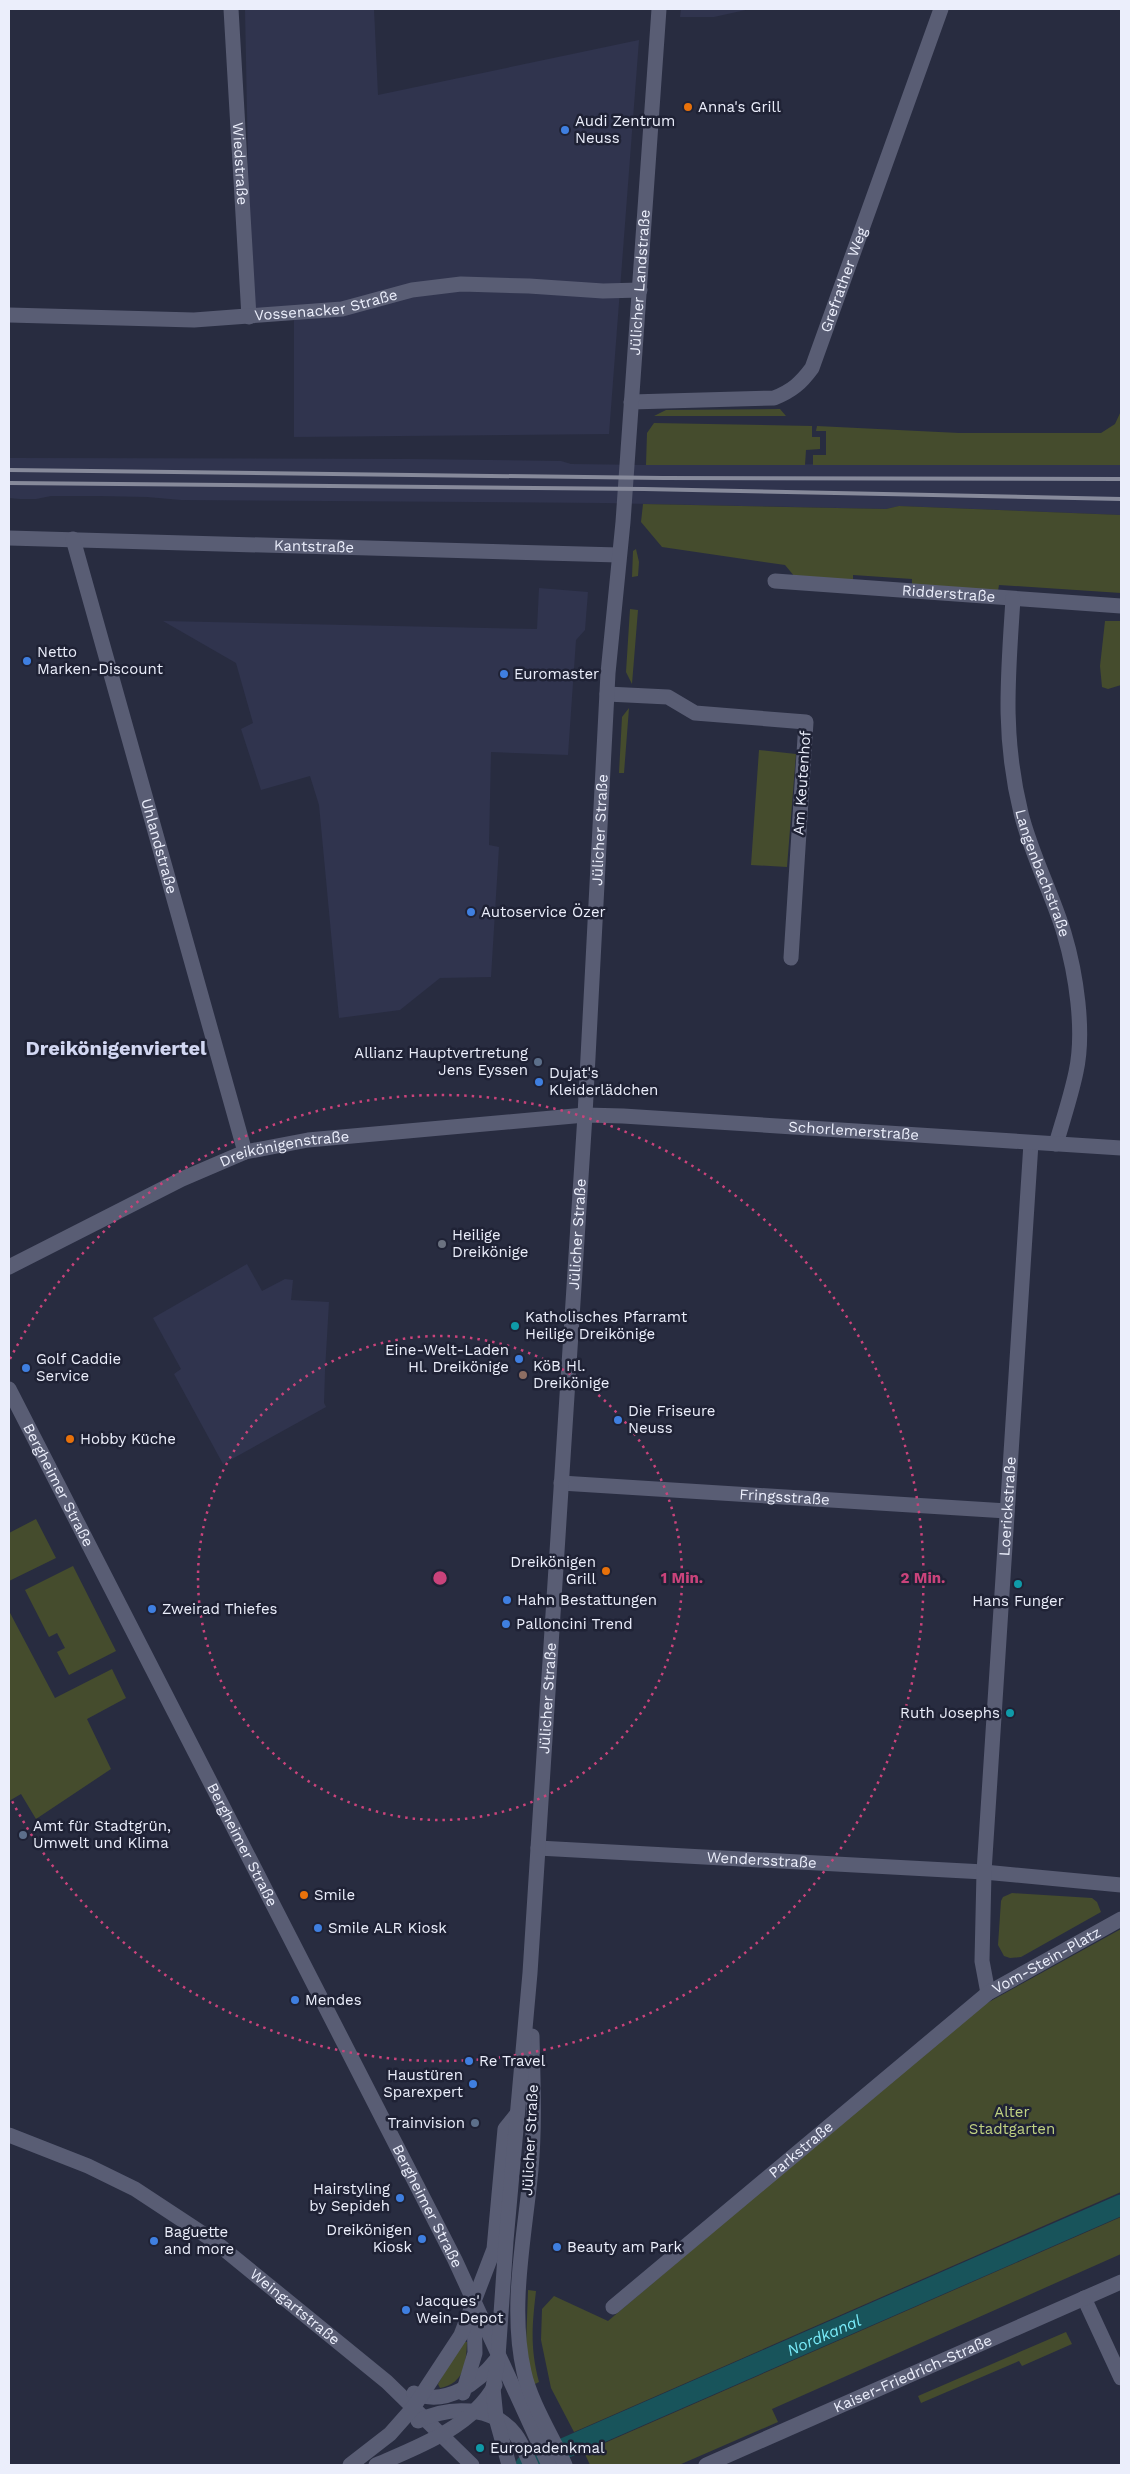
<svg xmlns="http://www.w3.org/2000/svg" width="1130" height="2474" viewBox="0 0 1130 2474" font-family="'Work Sans',sans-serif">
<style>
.built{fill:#30344e}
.green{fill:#454c2d}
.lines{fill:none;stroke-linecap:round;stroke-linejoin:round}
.canal{stroke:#18545b;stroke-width:21}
.street{stroke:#595d74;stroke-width:15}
.secondary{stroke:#595d74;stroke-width:15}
.rail{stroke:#878a9b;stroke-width:4}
.ring{fill:none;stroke:#ca437b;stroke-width:2.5;stroke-dasharray:2.5 5}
.food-dot{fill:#e8710a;stroke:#1f2235;stroke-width:2}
.shop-dot{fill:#3f7fe0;stroke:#1f2235;stroke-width:2}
.service-dot{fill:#5c6f8a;stroke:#1f2235;stroke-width:2}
.worship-dot{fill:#6b7280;stroke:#1f2235;stroke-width:2}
.culture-dot{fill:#0f9aa8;stroke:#1f2235;stroke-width:2}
.education-dot{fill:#8d6e63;stroke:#1f2235;stroke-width:2}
.labels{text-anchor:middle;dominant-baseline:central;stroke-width:5;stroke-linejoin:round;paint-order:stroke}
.poi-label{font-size:15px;fill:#ebeefb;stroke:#1f2235;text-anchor:start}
.street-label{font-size:15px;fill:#ebeefb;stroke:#1f2235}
.park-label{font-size:15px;fill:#c0d282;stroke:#1f2235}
.water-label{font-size:16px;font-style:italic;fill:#79ebf9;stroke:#1f2235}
.district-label{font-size:20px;font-weight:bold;fill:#d2d7f2;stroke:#1f2235}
.centre{fill:#ca437b;stroke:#1f2235;stroke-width:2.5}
.ring-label{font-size:15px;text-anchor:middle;font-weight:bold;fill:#ca437b;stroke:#1f2235;stroke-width:5;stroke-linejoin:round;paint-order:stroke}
</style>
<rect width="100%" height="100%" fill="#282c40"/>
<path class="built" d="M 245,9 L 374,9 L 378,95 L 639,40 L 609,434 L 294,437 L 294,313 L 251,316 Z
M 681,9 L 750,9 L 714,17 L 680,17 Z
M 9,458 L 410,459 L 561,461 L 571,464 L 646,465 L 1098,463 L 1121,465 L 1121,515 L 900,506 L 886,509 L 604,503 L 181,500 L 147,497 L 99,496 L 51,496 L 36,499 L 20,499 L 9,498 Z
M 539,588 L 588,592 L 585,630 L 576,640 L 568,755 L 491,752 L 489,845 L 499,847 L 491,977 L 440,978 L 400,1010 L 339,1018 L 319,805 L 310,776 L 261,790 L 241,729 L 253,723 L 236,663 L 163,621 L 537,629 Z
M 247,1264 L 262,1291 L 285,1279 L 293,1280 L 291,1300 L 329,1302 L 325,1371 L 324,1403 L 326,1407 L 223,1464 L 174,1374 L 181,1369 L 153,1318 Z"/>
<path class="green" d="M 780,409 L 786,416 L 654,416 L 666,410 Z
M 1121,411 L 1121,465 L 813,465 L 813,455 L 826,455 L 826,431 L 816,431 L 817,426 L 959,433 L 1101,433 L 1115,424 Z
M 654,423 L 812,426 L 812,437 L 820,437 L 820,449 L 806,450 L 805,465 L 646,465 L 647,433 Z
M 643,504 L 886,509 L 899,506 L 1121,515 L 1121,593 L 999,585 L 998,591 L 912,585 L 912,579 L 853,575 L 853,581 L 795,577 L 785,565 L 662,547 L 641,522 Z
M 636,549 L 639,562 L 638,576 L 632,577 L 633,551 Z
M 630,609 L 638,610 L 632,684 L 626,672 Z
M 1105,621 L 1121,621 L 1121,685 L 1108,689 L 1102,687 L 1100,666 Z
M 629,708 L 624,773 L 619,773 L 622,717 Z
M 759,750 L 796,754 L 787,867 L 751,865 Z
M 36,1519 L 56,1558 L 9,1581 L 9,1533 Z
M 73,1566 L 116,1651 L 69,1675 L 57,1652 L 65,1648 L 57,1633 L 49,1637 L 25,1590 Z
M 9,1611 L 55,1698 L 112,1669 L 126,1698 L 87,1719 L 111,1769 L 36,1819 L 21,1794 L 9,1801 Z
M 1012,1893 L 1092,1898 L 1097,1902 L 1101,1912 L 1021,1957 L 1010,1958 L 1004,1956 L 998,1945 L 1001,1901 L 1003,1897 Z
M 1121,1929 L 1121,2192 L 574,2432 L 551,2388 L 541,2340 L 542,2309 L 554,2296 L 608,2321 L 978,2008 Z
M 1121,2217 L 1121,2254 L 772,2409 L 778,2422 L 679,2465 L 590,2465 L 584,2452 Z
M 528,2290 L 536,2291 C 532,2326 530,2348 539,2382 L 533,2385 L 526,2346 Z
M 1066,2332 L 1072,2344 L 1022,2366 L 1019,2361 L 921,2403 L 918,2396 Z
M 462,2342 L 467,2342 C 466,2363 465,2383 440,2388 L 438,2384 Z"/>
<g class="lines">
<path class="canal" id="s1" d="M 526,2465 L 1121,2205"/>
<g class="street">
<path id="s2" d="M 231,9 L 249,317"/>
<path id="s3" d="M 9,315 L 194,320 L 342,309 L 412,290 L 461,284 L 529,286 L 603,291 L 640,290"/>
<path id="s4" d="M 9,538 L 619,555"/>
<path id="s5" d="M 73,539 L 245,1152"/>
<path id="s6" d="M 775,581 L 1121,606"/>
<path id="s7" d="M 1013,599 C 1008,676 1002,736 1021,813 C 1031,854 1052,893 1064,933 C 1076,973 1085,1031 1076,1072 C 1071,1096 1063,1120 1056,1144"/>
<path d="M 607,694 L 668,697 L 695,713 L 806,722 L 791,958"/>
<path id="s8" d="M 561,1483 L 1007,1511"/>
<path id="s9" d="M 538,1848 L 984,1872 L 1121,1885"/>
<path id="s10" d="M 988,1993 L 982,1961 L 984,1872 L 1031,1143"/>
<path d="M 1084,2298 L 1121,2378"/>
<path id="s11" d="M 613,2307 L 988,1993 L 1121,1919"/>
<path id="s12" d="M 706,2465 L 1121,2282"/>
</g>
<g class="secondary">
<path id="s13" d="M 631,402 L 774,398 C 792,391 801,383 812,368 L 941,9"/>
<path id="s14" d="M 9,1267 L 182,1179 L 245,1152 L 308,1140 L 585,1115 L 623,1116 L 1121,1148"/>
<path id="s15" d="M 9,1389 L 455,2260 L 549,2465"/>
<path d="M 532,2036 C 533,2081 535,2125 531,2169 C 525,2235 509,2307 524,2372 C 530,2401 553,2438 565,2465"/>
<path id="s16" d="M 9,2135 L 88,2166 L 135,2189 L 214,2241 L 387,2382 L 472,2465"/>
<path d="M 414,2393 C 446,2407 478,2383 497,2359"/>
<path d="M 463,2393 L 475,2353 L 474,2312"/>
<path d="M 418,2421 C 448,2406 493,2405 515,2434 C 522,2443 526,2455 531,2465"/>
<path d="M 350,2465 L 390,2434 L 413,2408 L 461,2335 L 494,2249 L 505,2129 L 517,2114"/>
<path d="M 376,2465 C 418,2447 472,2427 495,2385"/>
<path id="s17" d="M 509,2465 L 496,2418 L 493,2388 L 498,2357 L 506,2241 L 530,1973 L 585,1115 L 608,673 L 623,522 L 659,9"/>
</g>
<path class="rail" d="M 9,470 L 663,478 L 1121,479
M 9,483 L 644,489 L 1121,499"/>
</g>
<g class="ring">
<circle cx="440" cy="1578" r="242"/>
<path d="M10 1359A483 483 0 1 1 10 1797"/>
</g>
<g class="food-dot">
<circle cx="688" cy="107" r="5"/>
<circle cx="70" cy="1439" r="5"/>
<circle cx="606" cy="1571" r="5"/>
<circle cx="304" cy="1895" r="5"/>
</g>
<g class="shop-dot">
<circle cx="565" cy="130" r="5"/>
<circle cx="27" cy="661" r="5"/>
<circle cx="504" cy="674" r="5"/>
<circle cx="471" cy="912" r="5"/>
<circle cx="539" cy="1082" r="5"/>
<circle cx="519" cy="1359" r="5"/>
<circle cx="26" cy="1368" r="5"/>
<circle cx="618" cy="1420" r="5"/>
<circle cx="507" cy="1600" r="5"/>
<circle cx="152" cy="1609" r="5"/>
<circle cx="506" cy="1624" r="5"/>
<circle cx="318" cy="1928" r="5"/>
<circle cx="295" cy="2000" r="5"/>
<circle cx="469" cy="2061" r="5"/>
<circle cx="473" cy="2084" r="5"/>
<circle cx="400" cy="2198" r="5"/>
<circle cx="422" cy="2239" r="5"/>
<circle cx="154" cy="2241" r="5"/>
<circle cx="557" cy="2247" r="5"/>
<circle cx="406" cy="2310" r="5"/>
</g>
<g class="service-dot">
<circle cx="538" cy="1062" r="5"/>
<circle cx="23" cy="1835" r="5"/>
<circle cx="475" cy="2123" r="5"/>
</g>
<circle class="worship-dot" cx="442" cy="1244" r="5"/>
<g class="culture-dot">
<circle cx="515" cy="1326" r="5"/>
<circle cx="1018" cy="1584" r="5"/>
<circle cx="1010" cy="1713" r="5"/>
<circle cx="480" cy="2448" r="5"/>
</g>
<circle class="education-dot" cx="523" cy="1375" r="5"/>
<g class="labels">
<g class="poi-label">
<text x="698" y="107">Anna's Grill</text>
<text x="575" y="121">Audi Zentrum<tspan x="575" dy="17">Neuss</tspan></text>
<text x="37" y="652">Netto<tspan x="37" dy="17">Marken-Discount</tspan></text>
<text x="514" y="674">Euromaster</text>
<text x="481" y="912">Autoservice Özer</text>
<text x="528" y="1053" text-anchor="end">Allianz Hauptvertretung<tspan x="528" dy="17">Jens Eyssen</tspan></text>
<text x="549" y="1073">Dujat's<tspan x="549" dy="17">Kleiderlädchen</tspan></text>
<text x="452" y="1235">Heilige<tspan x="452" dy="17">Dreikönige</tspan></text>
<text x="525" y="1317">Katholisches Pfarramt<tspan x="525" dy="17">Heilige Dreikönige</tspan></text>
<text x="509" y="1350" text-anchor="end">Eine-Welt-Laden<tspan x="509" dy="17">Hl. Dreikönige</tspan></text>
<text x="36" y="1359">Golf Caddie<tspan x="36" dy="17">Service</tspan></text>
<text x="533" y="1366">KöB Hl.<tspan x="533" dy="17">Dreikönige</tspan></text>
<text x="628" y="1411">Die Friseure<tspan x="628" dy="17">Neuss</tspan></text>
<text x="80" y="1439">Hobby Küche</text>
<text x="596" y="1562" text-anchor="end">Dreikönigen<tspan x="596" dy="17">Grill</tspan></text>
<text x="517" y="1600">Hahn Bestattungen</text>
<text x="1018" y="1601" text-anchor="middle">Hans Funger</text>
<text x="162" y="1609">Zweirad Thiefes</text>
<text x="516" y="1624">Palloncini Trend</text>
<text x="1000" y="1713" text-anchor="end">Ruth Josephs</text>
<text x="33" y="1826">Amt für Stadtgrün,<tspan x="33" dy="17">Umwelt und Klima</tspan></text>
<text x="314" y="1895">Smile</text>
<text x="328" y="1928">Smile ALR Kiosk</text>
<text x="305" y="2000">Mendes</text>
<text x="479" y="2061">Re Travel</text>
<text x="463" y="2075" text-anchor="end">Haustüren<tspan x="463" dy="17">Sparexpert</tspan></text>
<text x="465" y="2123" text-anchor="end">Trainvision</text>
<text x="390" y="2189" text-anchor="end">Hairstyling<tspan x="390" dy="17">by Sepideh</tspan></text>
<text x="412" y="2230" text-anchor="end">Dreikönigen<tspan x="412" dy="17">Kiosk</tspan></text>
<text x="164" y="2232">Baguette<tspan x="164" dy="17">and more</tspan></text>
<text x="567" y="2247">Beauty am Park</text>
<text x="416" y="2301">Jacques'<tspan x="416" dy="17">Wein-Depot</tspan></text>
<text x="490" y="2448">Europadenkmal</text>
</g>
<g class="street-label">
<text stroke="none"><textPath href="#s2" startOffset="155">Wiedstraße</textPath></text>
<text stroke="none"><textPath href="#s13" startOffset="286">Grefrather Weg</textPath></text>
<text stroke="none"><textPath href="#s17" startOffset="2190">Jülicher Landstraße</textPath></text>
<text stroke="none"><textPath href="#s3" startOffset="318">Vossenacker Straße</textPath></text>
<text stroke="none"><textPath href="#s4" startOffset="305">Kantstraße</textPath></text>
<text stroke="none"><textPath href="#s6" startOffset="174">Ridderstraße</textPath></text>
<text transform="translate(802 783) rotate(-86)">Am Keutenhof</text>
<text stroke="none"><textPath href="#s17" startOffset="1641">Jülicher Straße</textPath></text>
<text stroke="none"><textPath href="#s5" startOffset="319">Uhlandstraße</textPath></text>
<text stroke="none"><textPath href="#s7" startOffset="279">Langenbachstraße</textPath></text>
<text stroke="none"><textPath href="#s14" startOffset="874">Schorlemerstraße</textPath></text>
<text stroke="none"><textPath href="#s14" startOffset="302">Dreikönigenstraße</textPath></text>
<text stroke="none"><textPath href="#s17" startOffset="1236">Jülicher Straße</textPath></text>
<text stroke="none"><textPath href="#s15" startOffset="108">Bergheimer Straße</textPath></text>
<text stroke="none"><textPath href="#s8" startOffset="224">Fringsstraße</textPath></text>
<text stroke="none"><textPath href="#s10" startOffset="488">Loerickstraße</textPath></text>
<text stroke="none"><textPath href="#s17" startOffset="771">Jülicher Straße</textPath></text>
<text stroke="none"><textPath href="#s15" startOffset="512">Bergheimer Straße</textPath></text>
<text stroke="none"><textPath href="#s9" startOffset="224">Wendersstraße</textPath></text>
<text stroke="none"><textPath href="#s11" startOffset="556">Vom-Stein-Platz</textPath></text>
<text transform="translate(530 2140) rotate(-87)">Jülicher Straße</text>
<text stroke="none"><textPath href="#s11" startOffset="245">Parkstraße</textPath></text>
<text stroke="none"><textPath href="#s15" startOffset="918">Bergheimer Straße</textPath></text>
<text stroke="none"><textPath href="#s16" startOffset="336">Weingartstraße</textPath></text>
<text stroke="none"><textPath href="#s12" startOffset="226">Kaiser-Friedrich-Straße</textPath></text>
</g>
<g class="park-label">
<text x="1012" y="2112">Alter<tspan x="1012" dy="17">Stadtgarten</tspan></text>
</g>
<g class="water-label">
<text stroke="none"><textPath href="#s1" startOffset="325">Nordkanal</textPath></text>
</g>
<g class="district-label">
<text x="116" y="1048">Dreikönigenviertel</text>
</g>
</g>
<circle cx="440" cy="1578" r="8" class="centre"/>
<g class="ring-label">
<text x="682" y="1583">1 Min.</text>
<text x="923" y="1583">2 Min.</text>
</g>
<rect width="1130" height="2474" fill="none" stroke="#ebeefb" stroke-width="20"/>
</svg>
